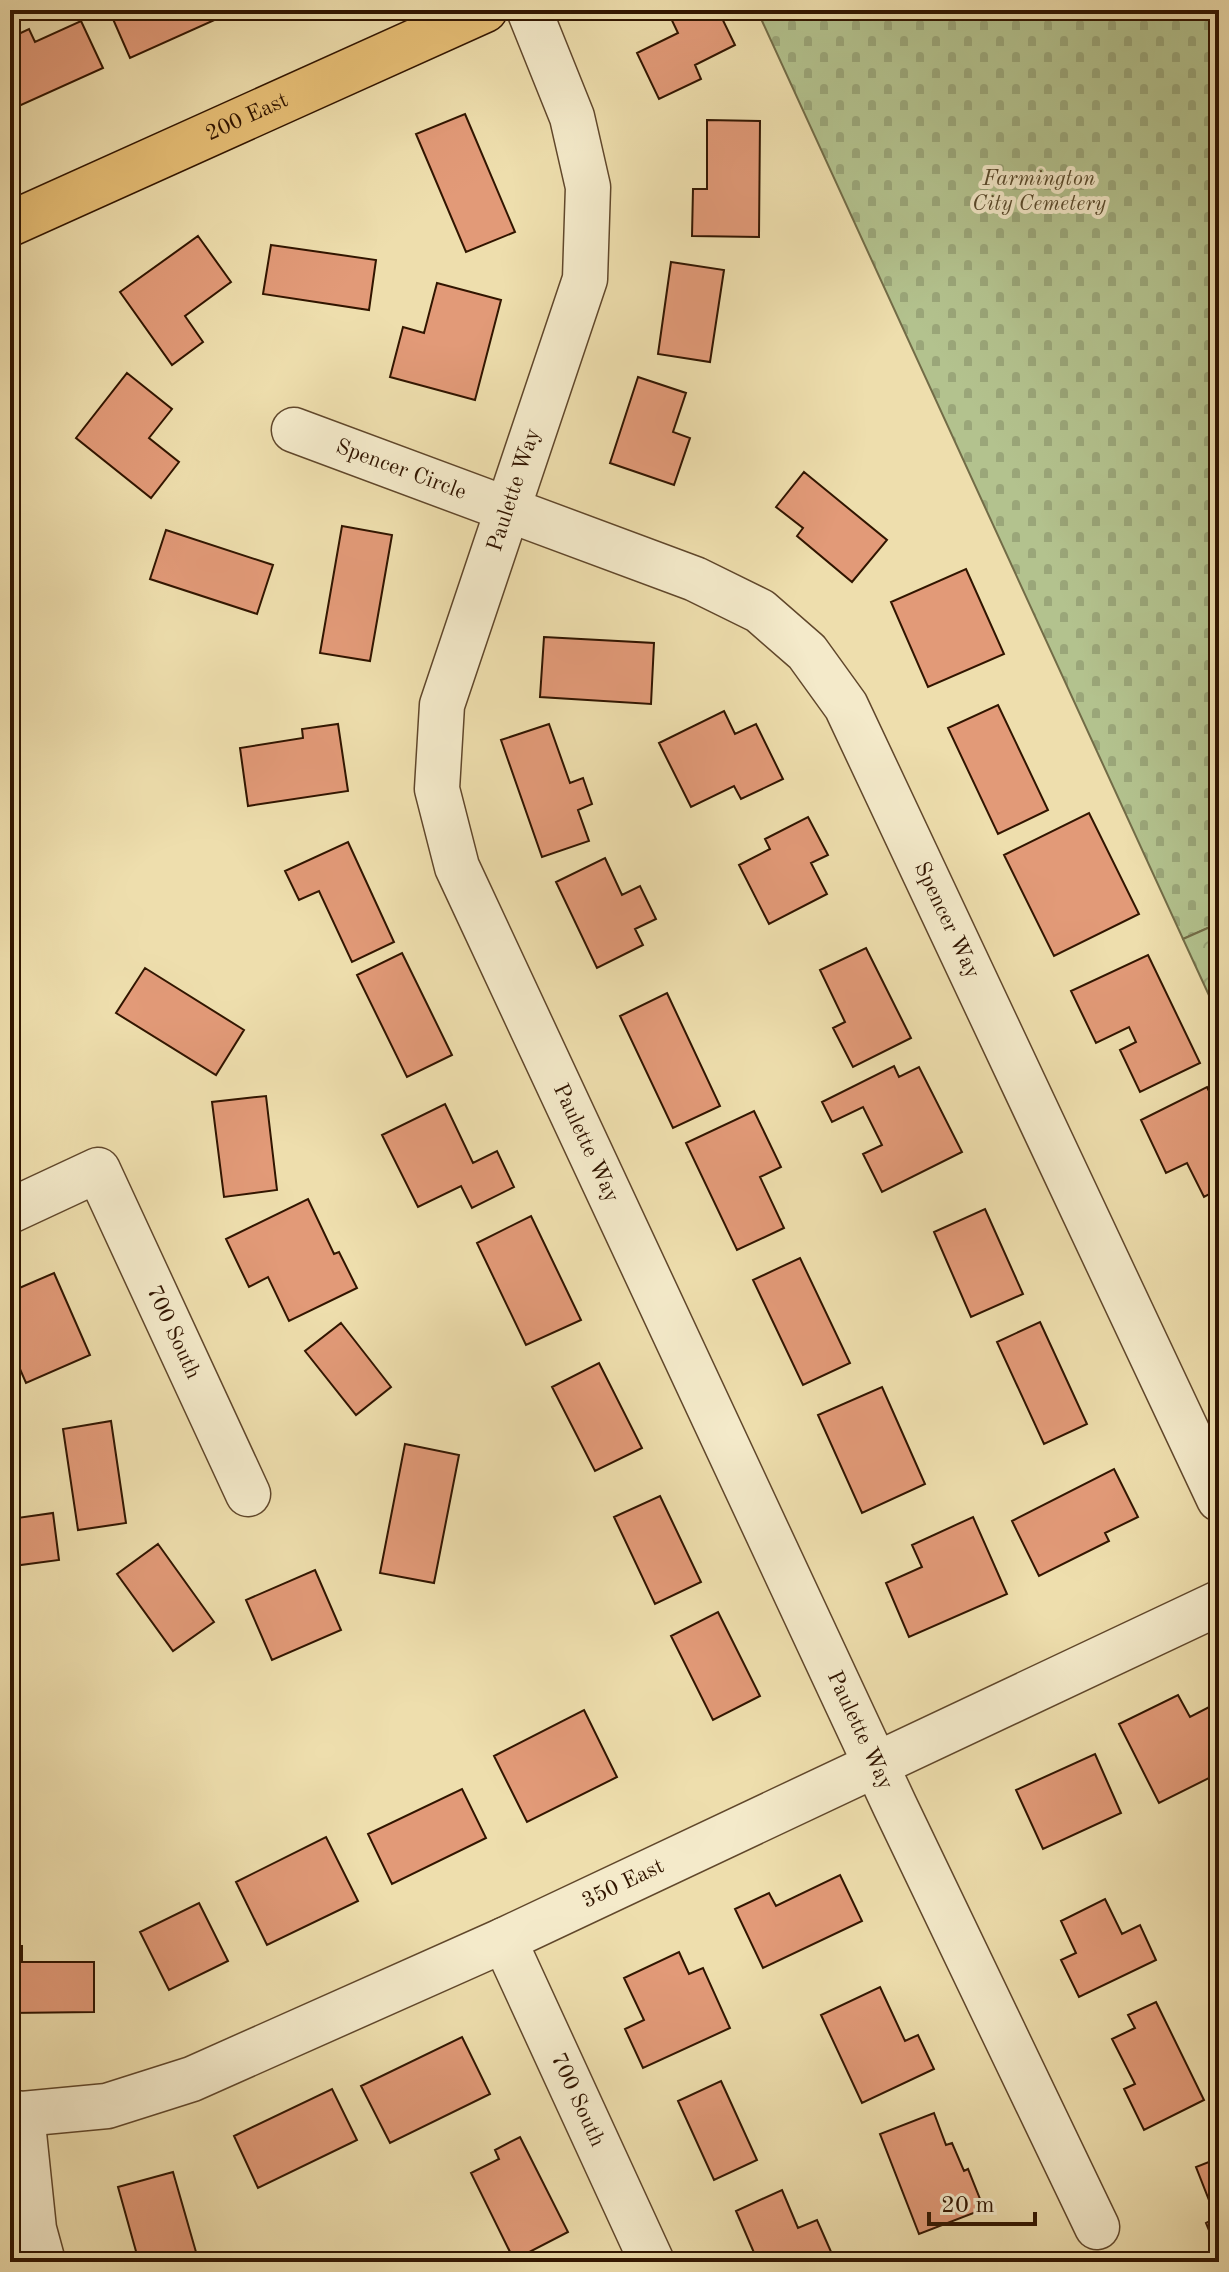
<svg xmlns="http://www.w3.org/2000/svg" width="1229" height="2272" viewBox="0 0 1229 2272" font-family="'Old Standard TT',serif">
<style>
.cemetery{fill:url(#cemetery-stones);stroke:#726c47;stroke-width:2}
.park{fill:url(#park-crowns);stroke:#726c47;stroke-width:2}
.building{fill:#e29a78;stroke:#311500;stroke-width:2}
.lines{fill:none;stroke-linecap:round;stroke-linejoin:round}
.minor-casing{stroke:#60472b;stroke-width:47}
.major-casing{stroke:#311500;stroke-width:47}
.minor{stroke:#f4eaca;stroke-width:44}
.major{stroke:#e7bf76;stroke-width:44}
.labels{text-anchor:middle;dominant-baseline:central;stroke-width:8;stroke-linejoin:round;paint-order:stroke}
.street-label{font-size:22px;fill:#311500;stroke:#f4eaca}
.park-label{font-size:22px;font-style:italic;fill:#58492b;stroke:#f4eaca}
</style>
<defs>
<pattern id="cemetery-stones" width="16" height="16" patternUnits="userSpaceOnUse" patternTransform="scale(2)"><rect width="16" height="16" fill="#b3c28e"/><path d="M2 7V4a2 2 0 0 1 4 0v3zM10 15v-3a2 2 0 0 1 4 0v3z" fill="#9aa679"/></pattern>
<pattern id="park-crowns" width="20" height="18" patternUnits="userSpaceOnUse" patternTransform="scale(2)"><rect width="20" height="18" fill="#b3c28e"/><path d="M2 6a3 3 0 1 1 6 0M12 15a3 3 0 1 1 6 0" fill="none" stroke="#9aa679"/></pattern>
</defs>
<rect width="100%" height="100%" fill="#eedead"/>
<filter id="stains"><feTurbulence type="fractalNoise" baseFrequency=".0025" numOctaves="4"/><feColorMatrix values="0 0 0 0 .2 0 0 0 0 .09 0 0 0 0 .02 0 0 0 .5 -.17"/></filter>
<radialGradient id="worn" r=".72"><stop offset=".6" stop-color="#630" stop-opacity="0"/><stop offset="1" stop-color="#630" stop-opacity=".3"/></radialGradient>
<path class="cemetery" d="M 757,10 L 1219,10 L 1219,923 L 1183,939 Z"/>
<path class="park" d="M 1219,923 L 1219,1017 L 1183,939 Z"/>
<path class="building" d="M 109,10 L 216,10 L 219,18 L 130,58 Z
M 667,10 L 718,10 L 735,45 L 695,65 L 701,79 L 659,99 L 637,53 L 678,33 Z
M 81,21 L 103,68 L 10,110 L 10,38 L 29,29 L 35,42 Z
M 465,114 L 515,232 L 466,252 L 416,134 Z
M 707,120 L 760,121 L 759,237 L 692,236 L 693,189 L 707,189 Z
M 198,236 L 231,282 L 185,316 L 203,342 L 172,365 L 120,292 Z
M 271,245 L 376,260 L 369,310 L 263,294 Z
M 671,262 L 724,270 L 710,362 L 658,354 Z
M 437,283 L 501,300 L 475,400 L 390,377 L 403,327 L 424,333 Z
M 127,373 L 172,409 L 149,438 L 179,462 L 151,498 L 76,438 Z
M 638,377 L 686,393 L 673,432 L 690,438 L 674,485 L 610,463 Z
M 804,472 L 887,540 L 852,582 L 797,536 L 803,528 L 776,507 Z
M 342,526 L 392,535 L 370,661 L 320,653 Z
M 166,530 L 273,565 L 257,614 L 150,579 Z
M 966,569 L 1004,654 L 928,687 L 891,602 Z
M 544,637 L 654,643 L 651,704 L 540,697 Z
M 998,705 L 1048,810 L 998,834 L 948,728 Z
M 724,711 L 735,734 L 756,724 L 783,779 L 741,799 L 734,786 L 691,807 L 659,743 Z
M 338,724 L 348,791 L 248,806 L 240,748 L 303,738 L 302,729 Z
M 549,724 L 570,783 L 583,778 L 592,804 L 578,810 L 589,841 L 542,857 L 501,740 Z
M 1089,813 L 1139,914 L 1054,956 L 1004,855 Z
M 808,817 L 828,855 L 811,863 L 827,894 L 769,924 L 739,865 L 770,849 L 765,839 Z
M 348,842 L 394,942 L 352,962 L 319,891 L 299,900 L 285,871 Z
M 605,858 L 622,895 L 640,886 L 656,919 L 635,929 L 643,945 L 597,968 L 556,882 Z
M 866,948 L 911,1038 L 853,1067 L 833,1028 L 845,1022 L 820,970 Z
M 402,953 L 452,1055 L 407,1077 L 357,975 Z
M 1148,955 L 1200,1063 L 1140,1092 L 1120,1050 L 1136,1042 L 1129,1027 L 1096,1043 L 1071,991 Z
M 145,968 L 244,1030 L 216,1075 L 116,1013 Z
M 667,993 L 720,1106 L 673,1128 L 620,1016 Z
M 894,1066 L 899,1077 L 919,1067 L 962,1152 L 882,1192 L 863,1154 L 882,1145 L 863,1107 L 832,1122 L 822,1102 Z
M 1207,1087 L 1219,1111 L 1219,1189 L 1204,1197 L 1187,1163 L 1166,1173 L 1141,1120 Z
M 266,1096 L 277,1190 L 224,1197 L 212,1102 Z
M 445,1104 L 473,1163 L 497,1151 L 514,1187 L 472,1208 L 461,1186 L 418,1207 L 382,1135 Z
M 754,1111 L 781,1167 L 760,1177 L 784,1228 L 737,1250 L 686,1143 Z
M 308,1199 L 334,1254 L 339,1252 L 357,1288 L 289,1321 L 268,1277 L 249,1287 L 226,1239 Z
M 985,1209 L 1023,1294 L 971,1317 L 934,1232 Z
M 531,1216 L 581,1320 L 526,1345 L 477,1243 Z
M 800,1258 L 850,1363 L 803,1385 L 753,1280 Z
M 54,1273 L 90,1355 L 26,1383 L 10,1346 L 10,1292 Z
M 1040,1322 L 1087,1424 L 1044,1444 L 997,1342 Z
M 341,1323 L 391,1387 L 356,1415 L 305,1351 Z
M 599,1363 L 642,1448 L 595,1471 L 552,1387 Z
M 882,1387 L 925,1484 L 862,1513 L 818,1415 Z
M 111,1421 L 126,1523 L 78,1530 L 63,1429 Z
M 405,1444 L 459,1455 L 434,1583 L 380,1573 Z
M 1114,1469 L 1138,1517 L 1105,1533 L 1109,1541 L 1039,1576 L 1012,1521 Z
M 660,1496 L 701,1582 L 655,1604 L 614,1517 Z
M 53,1513 L 59,1560 L 13,1566 L 10,1519 Z
M 973,1517 L 1007,1594 L 909,1637 L 886,1583 L 922,1567 L 912,1545 Z
M 158,1544 L 214,1622 L 173,1651 L 117,1574 Z
M 315,1570 L 341,1630 L 272,1660 L 246,1600 Z
M 718,1612 L 760,1696 L 713,1720 L 671,1636 Z
M 1178,1695 L 1190,1717 L 1219,1702 L 1219,1773 L 1159,1803 L 1119,1724 Z
M 584,1710 L 617,1777 L 527,1822 L 494,1756 Z
M 1095,1754 L 1121,1813 L 1043,1849 L 1016,1790 Z
M 462,1789 L 486,1838 L 392,1884 L 368,1834 Z
M 326,1837 L 358,1901 L 267,1945 L 236,1882 Z
M 840,1875 L 862,1921 L 763,1968 L 735,1909 L 769,1893 L 776,1906 Z
M 1105,1899 L 1122,1934 L 1140,1925 L 1156,1960 L 1079,1997 L 1061,1960 L 1076,1953 L 1061,1921 Z
M 199,1903 L 228,1961 L 169,1990 L 140,1932 Z
M 10,1946 L 22,1946 L 22,1962 L 94,1962 L 94,2012 L 10,2013 Z
M 679,1952 L 689,1974 L 703,1968 L 730,2028 L 643,2068 L 625,2029 L 644,2020 L 624,1978 Z
M 880,1987 L 905,2041 L 918,2035 L 934,2069 L 862,2103 L 821,2015 Z
M 1156,2002 L 1204,2100 L 1144,2130 L 1124,2089 L 1135,2084 L 1112,2039 L 1135,2028 L 1128,2015 Z
M 462,2037 L 490,2094 L 390,2143 L 361,2086 Z
M 721,2081 L 757,2160 L 714,2180 L 678,2101 Z
M 332,2089 L 357,2140 L 258,2188 L 234,2136 Z
M 934,2113 L 946,2145 L 952,2143 L 964,2171 L 968,2169 L 984,2209 L 919,2234 L 880,2134 Z
M 520,2137 L 568,2232 L 514,2260 L 471,2173 L 499,2159 L 495,2150 Z
M 1219,2158 L 1219,2255 L 1206,2223 L 1216,2218 L 1196,2167 Z
M 173,2172 L 196,2252 L 161,2262 L 139,2262 L 118,2187 Z
M 782,2190 L 798,2228 L 817,2220 L 832,2254 L 814,2262 L 758,2262 L 736,2211 Z"/>
<g class="lines">
<g class="minor-casing">
<g id="minor">
<path id="s1" d="M 529,10 L 572,117 L 588,187 L 585,279 L 442,705 L 437,789 L 457,867 L 895,1806 L 1097,2227"/>
<path id="s2" d="M 294,430 L 695,579 L 760,611 L 807,652 L 846,706 L 1219,1499"/>
<path id="s3" d="M 10,1211 L 98,1170 L 248,1494"/>
<path id="s4" d="M 504,1940 L 652,2262"/>
<path id="s5" d="M 10,2112 L 22,2114 L 107,2106 L 192,2079 L 504,1940 L 1219,1603"/>
<path d="M 22,2114 L 34,2229 L 43,2262"/>
</g>
</g>
<g class="major-casing">
<g id="major">
<path id="s6" d="M 10,224 L 485,10"/>
</g>
</g>
<use href="#minor" class="minor"/>
<use href="#major" class="major"/>
</g>
<g class="labels">
<g class="street-label">
<text stroke="none"><textPath href="#s6" startOffset="260">200 East</textPath></text>
<text stroke="none"><textPath href="#s2" startOffset="114">Spencer Circle</textPath></text>
<text transform="translate(514 490) rotate(-72)">Paulette Way</text>
<text stroke="none"><textPath href="#s2" startOffset="866">Spencer Way</textPath></text>
<text stroke="none"><textPath href="#s1" startOffset="1198">Paulette Way</textPath></text>
<text stroke="none"><textPath href="#s3" startOffset="276">700 South</textPath></text>
<text stroke="none"><textPath href="#s1" startOffset="1846">Paulette Way</textPath></text>
<text stroke="none"><textPath href="#s5" startOffset="660">350 East</textPath></text>
<text stroke="none"><textPath href="#s4" startOffset="176">700 South</textPath></text>
</g>
<g class="park-label">
<text x="1039" y="179">Farmington<tspan x="1039" dy="25">City Cemetery</tspan></text>
</g>
</g>
<rect width="1229" height="2272" fill="none" stroke="#eedead" stroke-width="40"/>
<rect x="12" y="12" width="1205" height="2248" fill="none" stroke="#311500" stroke-width="4"/>
<rect x="20" y="20" width="1189" height="2232" fill="none" stroke="#311500" stroke-width="2"/>
<path d="M929 2212v12h106v-12" fill="none" stroke="#311500" stroke-width="4"/>
<text x="941" y="2212" font-size="24" fill="#311500" stroke="#f4eaca" stroke-width="6" paint-order="stroke">20 m</text>
<rect width="100%" height="100%" filter="url(#stains)"/>
<rect width="100%" height="100%" fill="url(#worn)"/>
</svg>
